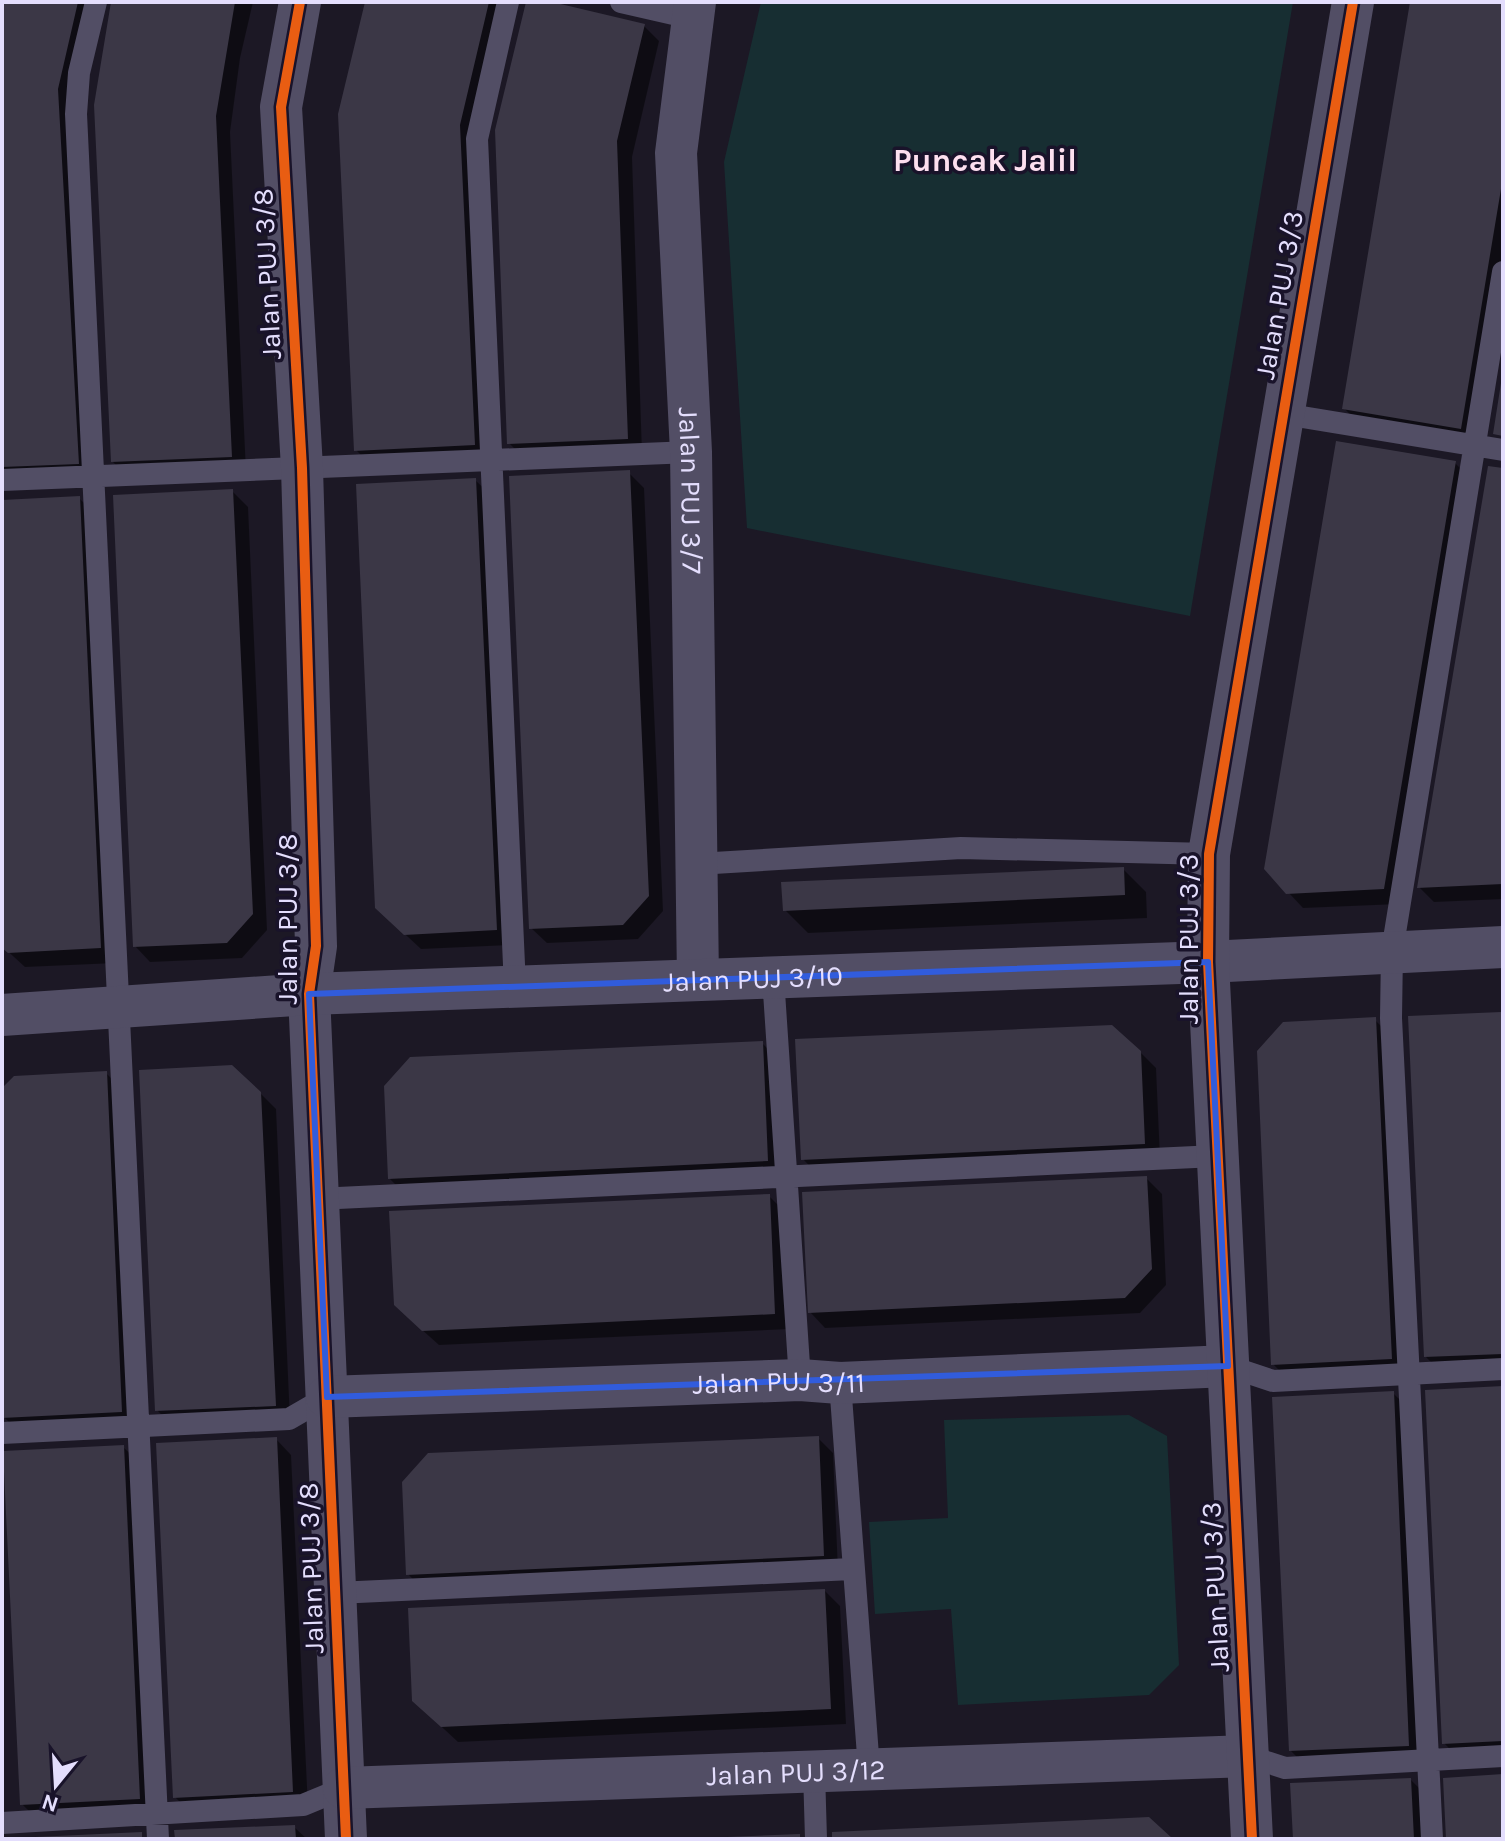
<svg xmlns="http://www.w3.org/2000/svg" width="1505" height="1841" viewBox="0 0 1505 1841" font-family="Karla,sans-serif">
<style>
.green{fill:#172e32}
.shadow{fill:#0007}
.building{fill:#3b3746}
.lines{fill:none;stroke-linecap:round;stroke-linejoin:round}
.lane{stroke:#524e65;stroke-width:22}
.street{stroke:#524e65;stroke-width:42}
.cycleway-casing{stroke:#19132a;stroke-width:15}
.cycleway{stroke:#e95d12;stroke-width:10}
.marked{fill:none;stroke:#315cdc;stroke-width:6;stroke-linejoin:round}
.labels{text-anchor:middle;dominant-baseline:central;stroke-width:7;stroke-linejoin:round;paint-order:stroke}
.street-label{font-size:28px;fill:#e4defd;stroke:#19132a}
.quarter-label{font-size:32px;font-weight:bold;fill:#fddfef;stroke:#19132a}
</style>
<rect width="100%" height="100%" fill="#1c1825"/>
<path class="green" d="M 761,2 L 1293,2 L 1190,616 L 747,528 L 724,162 Z
M 1129,1415 L 1167,1436 L 1179,1665 L 1149,1695 L 958,1705 L 951,1609 L 875,1614 L 869,1522 L 948,1518 L 944,1420 Z"/>
<path class="shadow" d="M 2,2 L 97,2 L 73,105 L 93,478 L 2,482 Z
M 113,2 L 253,2 L 240,58 L 230,132 L 246,471 L 128,477 L 113,462 Z
M 367,2 L 505,2 L 475,141 L 489,460 L 372,466 L 356,450 Z
M 528,2 L 543,2 L 644,26 L 659,41 L 632,157 L 642,453 L 524,458 L 509,443 Z
M 1412,2 L 1479,2 L 1503,6 L 1503,279 L 1475,443 L 1359,424 L 1344,408 Z
M 1455,463 L 1470,478 L 1399,904 L 1303,908 L 1288,892 Z
M 1503,470 L 1503,899 L 1434,902 L 1419,887 Z
M 629,473 L 644,488 L 663,911 L 638,939 L 547,943 L 531,928 Z
M 475,480 L 491,495 L 512,945 L 421,949 L 393,923 Z
M 232,491 L 248,507 L 267,930 L 242,958 L 150,962 L 135,946 Z
M 79,498 L 94,513 L 116,963 L 25,967 L 2,946 L 2,502 Z
M 1123,869 L 1146,892 L 1147,918 L 808,933 L 785,910 Z
M 1501,1014 L 1503,1369 L 1441,1372 L 1426,1357 Z
M 1375,1020 L 1390,1035 L 1406,1374 L 1288,1379 L 1273,1364 Z
M 762,1043 L 777,1058 L 782,1176 L 405,1194 L 390,1179 Z
M 1140,1052 L 1156,1068 L 1160,1158 L 818,1175 L 803,1159 Z
M 106,1073 L 121,1088 L 137,1427 L 19,1432 L 4,1417 L 2,1091 Z
M 260,1093 L 276,1109 L 290,1420 L 172,1426 L 157,1410 Z
M 1146,1178 L 1162,1194 L 1166,1285 L 1140,1313 L 825,1328 L 810,1312 Z
M 769,1196 L 784,1211 L 790,1329 L 439,1345 L 411,1320 Z
M 1503,1388 L 1503,1756 L 1459,1758 L 1444,1743 Z
M 1393,1393 L 1408,1408 L 1424,1760 L 1306,1766 L 1291,1751 Z
M 818,1438 L 833,1453 L 838,1571 L 423,1590 L 408,1574 Z
M 276,1439 L 291,1455 L 308,1807 L 190,1812 L 175,1797 Z
M 123,1447 L 139,1462 L 155,1814 L 37,1819 L 22,1804 Z
M 825,1591 L 840,1606 L 846,1724 L 458,1742 L 430,1716 Z
M 1411,1780 L 1426,1795 L 1428,1839 L 1295,1839 Z
M 294,1827 L 307,1839 L 177,1839 Z"/>
<path class="building" d="M 2,2 L 78,2 L 58,89 L 79,464 L 2,467 Z
M 111,2 L 235,2 L 216,116 L 232,457 L 111,462 L 94,105 Z
M 365,2 L 489,2 L 460,125 L 475,445 L 354,451 L 338,114 Z
M 526,2 L 552,2 L 645,24 L 617,141 L 628,439 L 507,444 L 495,130 Z
M 1410,2 L 1503,4 L 1503,177 L 1461,429 L 1342,409 Z
M 1501,383 L 1503,384 L 1503,436 L 1493,434 Z
M 1336,441 L 1456,461 L 1384,889 L 1286,894 L 1264,869 Z
M 1488,466 L 1503,468 L 1503,884 L 1417,888 Z
M 630,470 L 649,896 L 623,925 L 529,929 L 509,476 Z
M 476,478 L 497,930 L 404,935 L 375,908 L 356,484 Z
M 233,489 L 253,914 L 227,943 L 133,947 L 113,495 Z
M 80,496 L 101,948 L 8,953 L 2,948 L 2,500 Z
M 1124,867 L 1125,895 L 783,911 L 781,882 Z
M 1501,1012 L 1503,1354 L 1424,1357 L 1408,1016 Z
M 1376,1017 L 1392,1359 L 1271,1365 L 1257,1051 L 1283,1022 Z
M 1112,1025 L 1141,1051 L 1145,1144 L 801,1160 L 795,1039 Z
M 763,1041 L 768,1161 L 388,1179 L 384,1086 L 410,1057 Z
M 232,1065 L 261,1092 L 276,1406 L 155,1411 L 139,1070 Z
M 107,1071 L 122,1412 L 2,1418 L 2,1088 L 14,1076 Z
M 1147,1176 L 1152,1269 L 1125,1298 L 808,1313 L 802,1192 Z
M 770,1194 L 775,1314 L 422,1331 L 394,1305 L 389,1211 Z
M 1503,1386 L 1503,1741 L 1442,1744 L 1425,1390 Z
M 1394,1391 L 1409,1746 L 1289,1751 L 1272,1397 Z
M 819,1436 L 824,1556 L 406,1575 L 402,1482 L 428,1453 Z
M 277,1437 L 293,1792 L 173,1798 L 156,1443 Z
M 124,1445 L 140,1799 L 20,1805 L 3,1451 Z
M 825,1589 L 831,1709 L 441,1727 L 412,1701 L 408,1608 Z
M 1503,1774 L 1503,1839 L 1446,1839 L 1443,1778 Z
M 1411,1778 L 1414,1839 L 1293,1839 L 1290,1783 Z
M 1149,1817 L 1173,1839 L 832,1839 L 832,1832 Z
M 295,1825 L 296,1839 L 175,1839 L 174,1830 Z
M 142,1832 L 142,1839 L 35,1839 L 35,1837 Z
M 800,1834 L 800,1839 L 727,1839 L 727,1837 Z"/>
<g class="lines">
<path class="lane" d="M 96,2 L 79,73 L 76,114 L 158,1839
M 508,2 L 477,139 L 515,987
M 621,2 L 691,18
M 1284,414 L 1503,450
M 2,480 L 691,452
M 697,864 L 961,848 L 1209,854
M 773,977 L 800,1380
M 317,1199 L 1216,1156
M 1228,1366 L 1273,1381 L 1503,1369
M 840,1383 L 869,1769
M 2,1433 L 289,1419 L 327,1397
M 336,1593 L 852,1569
M 1248,1756 L 1285,1768 L 1503,1756
M 814,1771 L 816,1839
M 2,1823 L 303,1805 L 344,1788
M 1432,1839 L 1391,1018 L 1392,951 L 1503,272"/>
<g class="street">
<path d="M 300,2 L 281,107 L 302,468 L 316,946 L 309,994 L 346,1839"/>
<path id="s1" d="M 695,2 L 676,153 L 691,452 L 698,980"/>
<path id="s2" d="M 2,1015 L 309,994 L 1208,962 L 1503,947"/>
<path id="s3" d="M 327,1397 L 800,1380 L 840,1383 L 1228,1366"/>
<path id="s4" d="M 344,1788 L 1248,1756"/>
<path d="M 1252,1839 L 1208,962 L 1209,854 L 1353,2"/>
</g>
<g class="cycleway-casing">
<path id="cycleway" d="M 300,2 L 281,107 L 302,468 L 316,946 L 309,994 L 346,1839
M 1252,1839 L 1208,962 L 1209,854 L 1353,2"/>
</g>
<use href="#cycleway" class="cycleway"/>
</g>
<path class="marked" d="M 1208,962 L 1228,1366 L 327,1397 L 309,994 Z"/>
<g class="labels">
<g class="street-label">
<text transform="translate(267 274) rotate(-93)">Jalan PUJ 3/8</text>
<text transform="translate(1279 295) rotate(-80)">Jalan PUJ 3/3</text>
<text stroke="none"><textPath href="#s1" startOffset="490">Jalan PUJ 3/7</textPath></text>
<text transform="translate(287 919) rotate(-90)">Jalan PUJ 3/8</text>
<text transform="translate(1188 939) rotate(-90)">Jalan PUJ 3/3</text>
<text stroke="none"><textPath href="#s2" startOffset="752">Jalan PUJ 3/10</textPath></text>
<text stroke="none"><textPath href="#s3" startOffset="452">Jalan PUJ 3/11</textPath></text>
<text transform="translate(311 1568) rotate(-92)">Jalan PUJ 3/8</text>
<text transform="translate(1215 1587) rotate(-93)">Jalan PUJ 3/3</text>
<text stroke="none"><textPath href="#s4" startOffset="452">Jalan PUJ 3/12</textPath></text>
</g>
<g class="quarter-label">
<text x="985" y="160">Puncak Jalil</text>
</g>
</g>
<rect width="1505" height="1841" fill="none" stroke="#e4defd" stroke-width="8"/>
<g transform="translate(56 1785) rotate(198)" stroke="#19132a" stroke-width="6" paint-order="stroke">
<path d="M0-6L14 30L0 20L-14 30Z" fill="#e4defd"/>
<text y="-12" font-size="22" font-weight="bold" text-anchor="middle" fill="#e4defd">N</text>
</g>
</svg>
